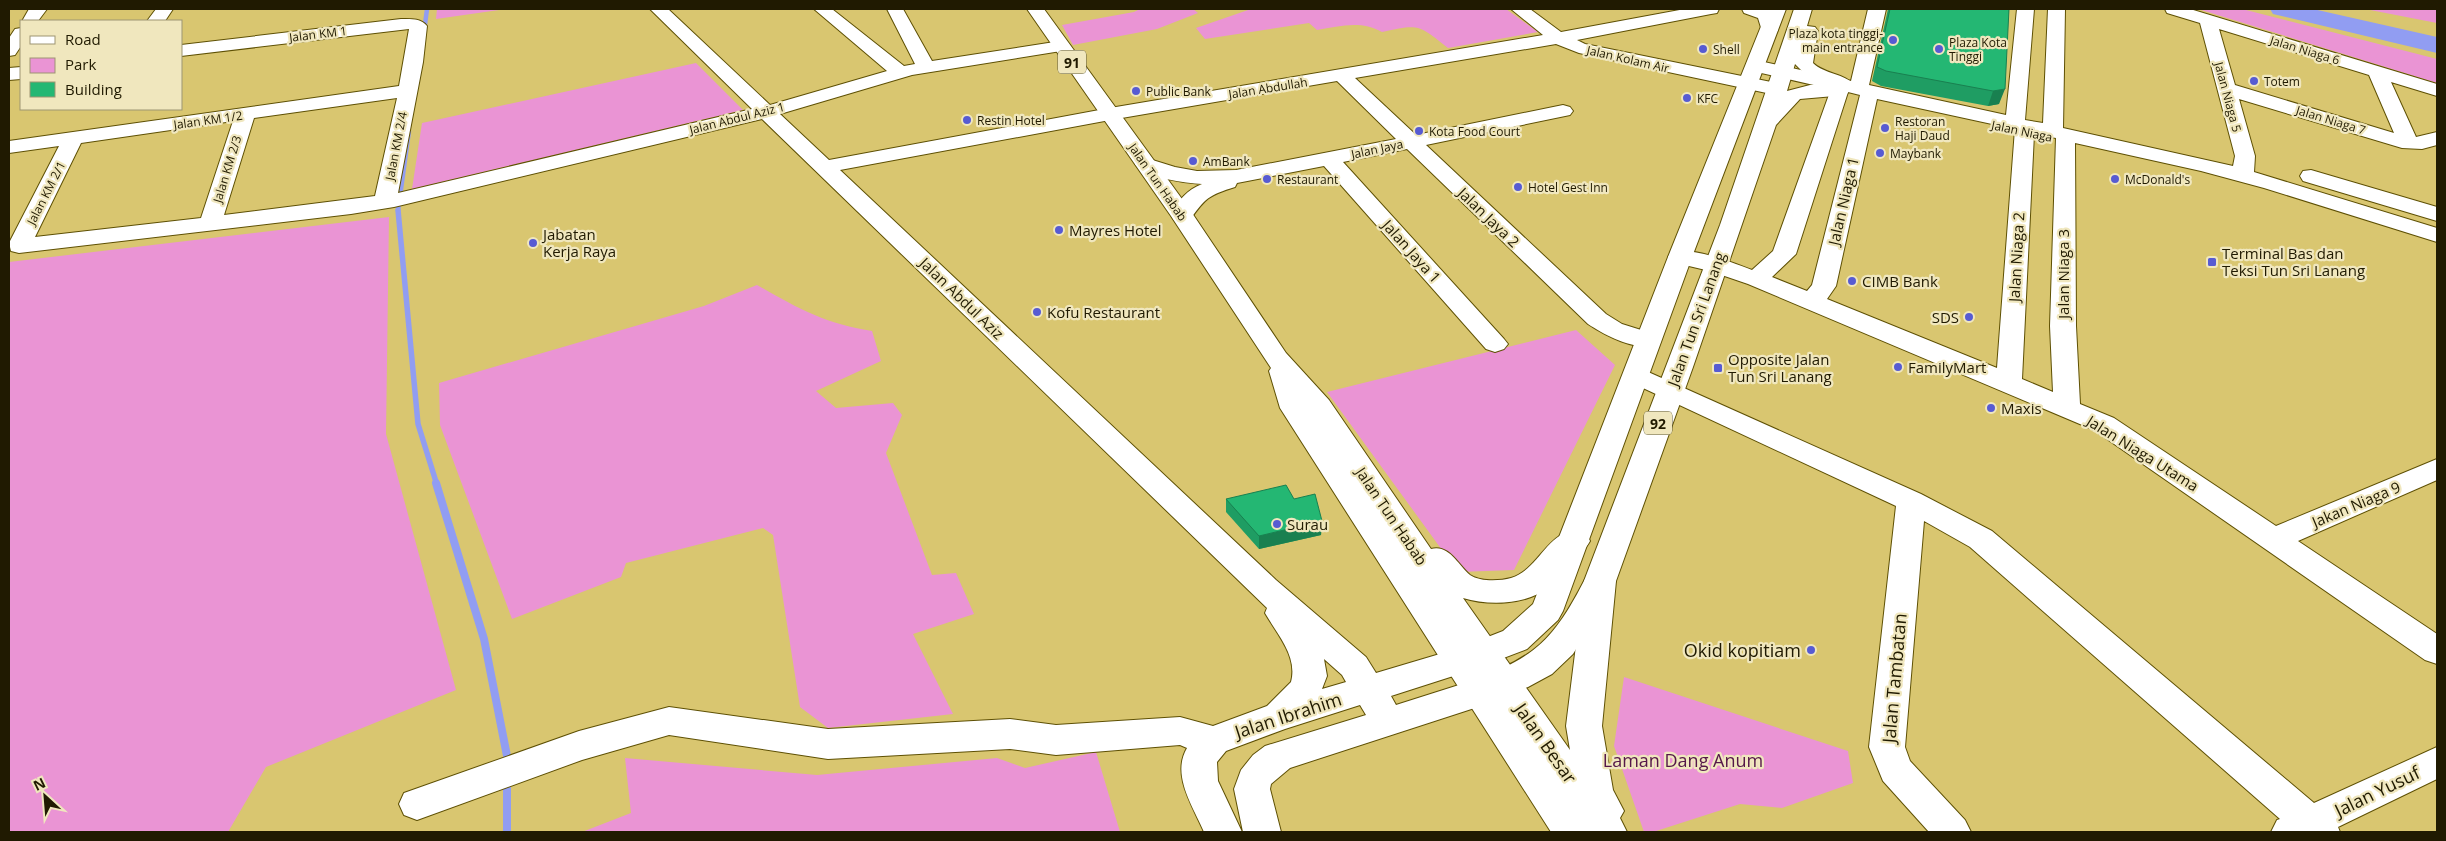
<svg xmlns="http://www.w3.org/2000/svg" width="2446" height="841" viewBox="0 0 2446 841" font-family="'Open Sans',sans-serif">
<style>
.green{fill:#ea94d4}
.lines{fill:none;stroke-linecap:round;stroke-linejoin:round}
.stream-far2{stroke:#919df2;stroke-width:4.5}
.stream-far1{stroke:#919df2;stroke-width:5.5}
.stream{stroke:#919df2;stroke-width:8}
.river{fill:#919df2;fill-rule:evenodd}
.minor-casing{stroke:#5e5004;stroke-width:2}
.major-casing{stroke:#5e5004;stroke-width:2}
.highway-casing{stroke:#5e5004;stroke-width:2}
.minor{fill:#fff;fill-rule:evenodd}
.major{fill:#fff;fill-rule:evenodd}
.highway{fill:#fff;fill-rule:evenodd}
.wall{fill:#1f9d63}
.shaded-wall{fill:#198050}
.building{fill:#24b773;stroke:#198050}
.poi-dot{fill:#575bd2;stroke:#f0e7be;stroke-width:2}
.labels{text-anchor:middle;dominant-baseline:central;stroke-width:4.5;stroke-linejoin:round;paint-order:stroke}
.far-poi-label{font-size:12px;fill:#201a01;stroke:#f0e7be;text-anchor:start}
.far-street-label{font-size:12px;fill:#201a01;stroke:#f0e7be}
.shield{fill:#f0e7be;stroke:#5e583a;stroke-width:1}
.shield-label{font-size:14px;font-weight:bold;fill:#201a01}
.street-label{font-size:15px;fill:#201a01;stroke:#f0e7be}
.poi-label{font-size:15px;fill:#201a01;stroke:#f0e7be;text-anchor:start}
.near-poi-label{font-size:18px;fill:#201a01;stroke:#f0e7be;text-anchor:end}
.near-street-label{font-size:18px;fill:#201a01;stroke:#f0e7be}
.near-park-label{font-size:18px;fill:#551749;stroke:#f0e7be}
</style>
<rect width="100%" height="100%" fill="#d9c670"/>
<path class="green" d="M 437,9 L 506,9 L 436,19 Z
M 1140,9 L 1193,9 L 1198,13 L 1157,29 L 1073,45 L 1062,25 L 1134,12 Z
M 1251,9 L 1506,9 L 1538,32 L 1448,48 C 1418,24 1419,24 1382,32 C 1361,20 1340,26 1317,30 L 1309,23 L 1205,39 L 1196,28 Z
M 2198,9 L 2242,9 L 2437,59 L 2437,83 Z
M 2365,9 L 2437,9 L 2437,23 Z
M 696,63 L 743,110 L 412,189 L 422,123 Z
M 389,217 L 386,434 L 456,690 L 266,767 L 228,832 L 9,832 L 9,262 Z
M 757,285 C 797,308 825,324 872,331 L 881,361 L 816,391 L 836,408 L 893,403 L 902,415 L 886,453 L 932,575 L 956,573 L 974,614 L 913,634 L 953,714 L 828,728 L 800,707 L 773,535 L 763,528 L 626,563 L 621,577 L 512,619 L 440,425 L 439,383 L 704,306 Z
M 1576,330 L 1615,365 L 1514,570 L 1458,572 L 1327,392 Z
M 1624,677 L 1848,751 L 1853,783 L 1782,808 L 1740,804 L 1653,832 L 1644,832 L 1614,746 Z
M 1096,752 L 1120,832 L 582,832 L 631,813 L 625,758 L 817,775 L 997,758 L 1025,768 Z"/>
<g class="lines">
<path class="stream-far2" d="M 424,32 L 427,9
M 398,211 L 409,131"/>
<path class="stream-far1" d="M 398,210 L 418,424 L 437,485"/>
<path class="stream" d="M 436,483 L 484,639 L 507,756
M 507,784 L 507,832"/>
<path class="river" d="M 2270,9 L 2313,9 L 2437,37 L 2437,53 L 2273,14 Z"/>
<g class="minor-casing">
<path id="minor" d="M 29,9 L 47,9 L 38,21 L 21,23 Z
M 156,9 L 173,9 L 165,21 L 147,21 Z
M 650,9 L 668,9 L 770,105 L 887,71 L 814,9 L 832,9 L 904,66 L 915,64 L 887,9 L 903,9 L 932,61 L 1061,41 L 1067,42 L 1070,46 L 1067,50 L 1061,51 L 912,75 L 780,114 L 829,160 L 1110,108 L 1543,35 L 1511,9 L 1530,9 L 1561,32 L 1685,9 L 1719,9 L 1717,13 L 1711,14 L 1577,40 L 1585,44 L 1776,83 L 1783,85 L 1786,89 L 1783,93 L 1776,95 L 1579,53 L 1556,44 L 1355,78 L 1416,135 L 1563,105 L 1570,107 L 1573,111 L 1570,115 L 1426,145 L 1606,314 L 1622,324 L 1657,335 L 1661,340 L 1657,345 C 1635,351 1606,336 1588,324 L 1407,149 L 1343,162 L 1504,339 L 1508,344 L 1504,349 L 1495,352 L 1486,349 L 1324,166 L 1237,183 L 1235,187 C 1209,195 1205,198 1190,220 L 1182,222 L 1174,220 L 1171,215 C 1178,200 1187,190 1202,184 C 1186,183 1145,178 1135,164 L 1139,160 L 1146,158 L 1175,167 L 1197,171 L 1236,170 L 1396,139 L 1337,81 L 1110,120 L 840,170 L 1276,580 L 1366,657 L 1376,673 L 1460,648 L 1472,652 L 1477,661 L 1472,670 L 1391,696 L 1396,705 L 1481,678 L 1493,682 L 1498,692 L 1493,702 L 1290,768 L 1271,784 L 1270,789 L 1281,832 L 1243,832 L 1234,789 L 1241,770 L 1253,755 L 1265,746 L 1366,715 L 1360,705 L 1285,729 L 1226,751 L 1217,762 L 1218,781 L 1242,832 L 1204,832 C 1193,806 1171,775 1187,748 L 1180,745 L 1056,755 L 1010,749 L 828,759 L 669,735 L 582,760 L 417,820 L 404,815 L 399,804 L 404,793 L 579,731 L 669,707 L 828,729 L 1010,719 L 1056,725 L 1180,717 L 1213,726 L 1267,706 L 1291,682 C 1298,656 1277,634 1265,613 L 1267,608 L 762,119 L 394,207 L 351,214 L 19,253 L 11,251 L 9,243 L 59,146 L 9,153 L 9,141 L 399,86 L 409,29 L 181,56 L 181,45 L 401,19 C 410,19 421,18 427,26 L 423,62 L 398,193 L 752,109 ZM 397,98 L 375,196 L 224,215 L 254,118 ZM 233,121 L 201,218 L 35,237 L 81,143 ZM 1324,659 L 1342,675 L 1346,682 L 1322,689 L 1327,676 Z
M 1742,9 L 1765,9 L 1772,11 L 1778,30 L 1775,34 L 1763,34 L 1758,18 L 1744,13 Z
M 1868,9 L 1886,9 L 1869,85 L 2006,115 L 2017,9 L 2034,9 L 2025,120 L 2043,123 L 2048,9 L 2065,9 L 2063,128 L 2233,166 L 2235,156 L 2200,23 L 2167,13 L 2165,9 L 2190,9 L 2437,84 L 2437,96 L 2391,82 L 2416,137 L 2437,132 L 2437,145 L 2422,149 L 2402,148 L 2239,99 L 2255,156 L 2254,172 L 2437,228 L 2437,242 L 2264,188 L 2201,171 L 2075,143 L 2076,326 L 2080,404 L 2114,418 L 2276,526 L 2437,459 L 2437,480 L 2298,541 L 2437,634 L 2437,664 L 2425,660 L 2094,430 L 1748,284 L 1710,271 L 1672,262 L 1668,257 L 1672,252 C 1694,247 1731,262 1752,270 L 1773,251 L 1831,89 L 1748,70 L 1746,66 L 1748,62 L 1755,60 L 1851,81 ZM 2219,29 L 2369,75 L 2394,133 L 2235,85 ZM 1848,92 L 1860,95 L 1812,285 L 1807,291 L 1772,277 L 1796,254 ZM 1877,99 L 2015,129 L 1997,368 L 1827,299 L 1836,286 ZM 2034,134 L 2056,138 L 2050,326 L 2053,392 L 2022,379 Z
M 21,28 L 21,46 L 15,55 L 9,56 L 9,38 L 15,29 Z
M 21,67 L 21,79 L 9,80 L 9,68 Z
M 2311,170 L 2437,207 L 2437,221 L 2303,181 L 2300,176 L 2303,171 Z
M 1637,367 L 1921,494 L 1992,531 L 2314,803 L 2437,747 L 2437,779 L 2338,827 L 2340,832 L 2271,832 L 2277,820 L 2280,819 L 1970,547 L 1924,521 L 1905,747 L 1910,761 L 1965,820 L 1971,832 L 1929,832 L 1883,781 L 1869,747 L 1896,506 L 1628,381 L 1624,375 L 1628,369 Z"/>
</g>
<g class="major-casing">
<path id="major" d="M 1768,9 L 1786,9 L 1692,257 L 1563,611 L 1558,620 L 1527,649 L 1464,673 L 1452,669 L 1447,660 L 1452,651 L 1503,631 L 1533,604 L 1668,257 Z
M 1794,9 L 1812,9 L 1807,26 L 1815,27 L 1818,31 L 1813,63 C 1824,74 1846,74 1854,85 L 1846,95 L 1800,99 L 1776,125 L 1693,367 L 1616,581 L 1602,607 L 1573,654 L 1552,674 L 1528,687 L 1484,704 L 1472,700 L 1467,690 L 1472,680 C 1534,659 1554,639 1584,581 L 1720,225 ZM 1795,64 L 1808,77 L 1826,85 L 1810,85 L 1787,91 Z"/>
</g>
<g class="highway-casing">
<path id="highway" d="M 1027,9 L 1044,9 L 1190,210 L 1286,353 L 1329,400 L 1431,549 C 1449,544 1458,565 1470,575 C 1480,582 1500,581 1511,578 C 1542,569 1549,522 1586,533 L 1590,541 C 1585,551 1576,554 1568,563 C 1562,570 1557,581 1549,587 C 1527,605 1489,606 1463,598 L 1570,750 L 1566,726 L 1584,581 L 1589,573 L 1600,569 L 1611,573 L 1616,581 L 1602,726 L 1613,790 L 1624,811 L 1620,818 L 1627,832 L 1551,832 L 1280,408 L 1269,371 L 1271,368 L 1171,216 Z"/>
</g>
<use href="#minor" class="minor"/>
<use href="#major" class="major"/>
<use href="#highway" class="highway"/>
</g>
<path class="wall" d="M 1887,9 L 2009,9 L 1999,104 L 1988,106 L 1881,86 L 1872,81 L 1888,9 Z
M 1226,499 L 1294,499 L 1322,521 L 1321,535 L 1259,549 L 1226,512 Z"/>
<path class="shaded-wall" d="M 2005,89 L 1999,104 L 1988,106 L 1993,91 Z
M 1322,521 L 1321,535 L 1259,549 L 1259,536 Z"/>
<path class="building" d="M 1890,9 L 2009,9 L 2005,89 L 1993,91 L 1886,71 L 1877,67 Z
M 1286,485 L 1294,499 L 1315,494 L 1322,521 L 1259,536 L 1226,499 Z"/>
<g class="poi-dot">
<circle cx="1893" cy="40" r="5"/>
<circle cx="1703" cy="49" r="5"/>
<circle cx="1939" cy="49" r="5"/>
<circle cx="2254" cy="81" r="5"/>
<circle cx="1136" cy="91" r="5"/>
<circle cx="1687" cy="98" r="5"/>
<circle cx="967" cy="120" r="5"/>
<circle cx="1885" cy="128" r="5"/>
<circle cx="1419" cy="131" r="5"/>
<circle cx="1880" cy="153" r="5"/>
<circle cx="1193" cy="161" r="5"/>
<circle cx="1267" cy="179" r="5"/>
<circle cx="2115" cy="179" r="5"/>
<circle cx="1518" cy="187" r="5"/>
<circle cx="1059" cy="230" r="5"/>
<circle cx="533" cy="243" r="5"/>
<rect x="2207" y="257" width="10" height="10" rx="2.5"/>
<circle cx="1852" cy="281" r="5"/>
<circle cx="1037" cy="312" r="5"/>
<circle cx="1969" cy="317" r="5"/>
<circle cx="1898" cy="367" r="5"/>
<rect x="1713" y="363" width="10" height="10" rx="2.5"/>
<circle cx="1991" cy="408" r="5"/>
<circle cx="1277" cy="524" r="5"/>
<circle cx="1811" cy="650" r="5"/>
</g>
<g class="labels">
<g class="far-poi-label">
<text x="1883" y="33" text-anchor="end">Plaza kota tinggi-<tspan x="1883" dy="14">main entrance</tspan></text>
<text x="1949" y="42">Plaza Kota<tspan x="1949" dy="14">Tinggi</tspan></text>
<text x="1713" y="49">Shell</text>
<text x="2264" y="81">Totem</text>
<text x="1146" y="91">Public Bank</text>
<text x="1697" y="98">KFC</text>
<text x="977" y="120">Restin Hotel</text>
<text x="1895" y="121">Restoran<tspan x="1895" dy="14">Haji Daud</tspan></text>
<text x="1429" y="131">Kota Food Court</text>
<text x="1890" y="153">Maybank</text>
<text x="1203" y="161">AmBank</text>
<text x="1277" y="179">Restaurant</text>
<text x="2125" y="179">McDonald's</text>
<text x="1528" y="187">Hotel Gest Inn</text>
</g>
<g class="far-street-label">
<text transform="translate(318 34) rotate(-7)">Jalan KM 1</text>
<text transform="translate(2305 50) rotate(17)">Jalan Niaga 6</text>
<text transform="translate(1628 59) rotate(13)">Jalan Kolam Air</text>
<text transform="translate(1268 88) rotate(-9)">Jalan Abdullah</text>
<text transform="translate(2228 97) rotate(75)">Jalan Niaga 5</text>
<text transform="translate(737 118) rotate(-14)">Jalan Abdul Aziz 1</text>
<text transform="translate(208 120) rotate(-8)">Jalan KM 1/2</text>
<text transform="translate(2331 120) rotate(17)">Jalan Niaga 7</text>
<text transform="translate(2022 131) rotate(12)">Jalan Niaga</text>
<text transform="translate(396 146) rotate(-79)">Jalan KM 2/4</text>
<text transform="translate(1377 149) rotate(-12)">Jalan Jaya</text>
<text transform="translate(227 169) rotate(-73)">Jalan KM 2/3</text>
<text transform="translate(1158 182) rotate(55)">Jalan Tun Habab</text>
<text transform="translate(46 193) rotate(-63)">Jalan KM 2/1</text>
</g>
<g class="shield">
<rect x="1058" y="50.5" width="28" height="23" rx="4"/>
<rect x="1644" y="411.5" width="28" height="23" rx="4"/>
</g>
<g class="shield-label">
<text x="1072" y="62">91</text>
<text x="1658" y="423">92</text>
</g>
<g class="street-label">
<text transform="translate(1843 201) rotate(-77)">Jalan Niaga 1</text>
<text transform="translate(1489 217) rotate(44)">Jalan Jaya 2</text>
<text transform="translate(1412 251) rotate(48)">Jalan Jaya 1</text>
<text transform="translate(2016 257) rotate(-87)">Jalan Niaga 2</text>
<text transform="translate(2063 274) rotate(-90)">Jalan Niaga 3</text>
<text transform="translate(962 298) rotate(44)">Jalan Abdul Aziz</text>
<text transform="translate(1696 319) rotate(-70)">Jalan Tun Sri Lanang</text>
<text transform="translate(2143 453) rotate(32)">Jalan Niaga Utama</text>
<text transform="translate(2356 504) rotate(-23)">Jakan Niaga 9</text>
<text transform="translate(1392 516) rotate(56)">Jalan Tun Habab</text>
</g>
<g class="poi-label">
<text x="1069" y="230">Mayres Hotel</text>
<text x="543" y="234">Jabatan<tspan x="543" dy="17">Kerja Raya</tspan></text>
<text x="2222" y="253">Terminal Bas dan<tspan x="2222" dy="17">Teksi Tun Sri Lanang</tspan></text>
<text x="1862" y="281">CIMB Bank</text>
<text x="1047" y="312">Kofu Restaurant</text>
<text x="1959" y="317" text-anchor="end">SDS</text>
<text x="1728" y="359">Opposite Jalan<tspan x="1728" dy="17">Tun Sri Lanang</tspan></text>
<text x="1908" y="367">FamilyMart</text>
<text x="2001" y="408">Maxis</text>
<text x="1287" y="524">Surau</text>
</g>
<g class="near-poi-label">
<text x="1801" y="650">Okid kopitiam</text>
</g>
<g class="near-street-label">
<text transform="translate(1894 678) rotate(-85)">Jalan Tambatan</text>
<text transform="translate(1288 715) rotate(-18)">Jalan Ibrahim</text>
<text transform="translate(1546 743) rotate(55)">Jalan Besar</text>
<text transform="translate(2377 791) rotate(-26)">Jalan Yusuf</text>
</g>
<g class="near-park-label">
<text x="1683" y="760">Laman Dang Anum</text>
</g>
</g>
<rect width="2446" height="841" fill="none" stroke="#201a01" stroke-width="20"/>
<rect x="20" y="20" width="162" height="90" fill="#f0e7be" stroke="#9d9572"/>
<rect x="30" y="36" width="25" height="8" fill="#ffffff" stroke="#9d9572"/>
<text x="65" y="45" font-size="15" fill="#201a01">Road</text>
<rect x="30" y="58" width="25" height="15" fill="#ea94d4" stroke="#9d9572"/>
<text x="65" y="70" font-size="15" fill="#201a01">Park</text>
<rect x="30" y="82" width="25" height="15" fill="#24b773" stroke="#9d9572"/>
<text x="65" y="95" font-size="15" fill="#201a01">Building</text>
<g transform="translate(45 796) rotate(334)" stroke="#f0e7be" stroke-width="4" paint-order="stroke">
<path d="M0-4L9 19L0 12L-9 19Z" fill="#201a01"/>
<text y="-8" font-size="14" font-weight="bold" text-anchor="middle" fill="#201a01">N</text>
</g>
</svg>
